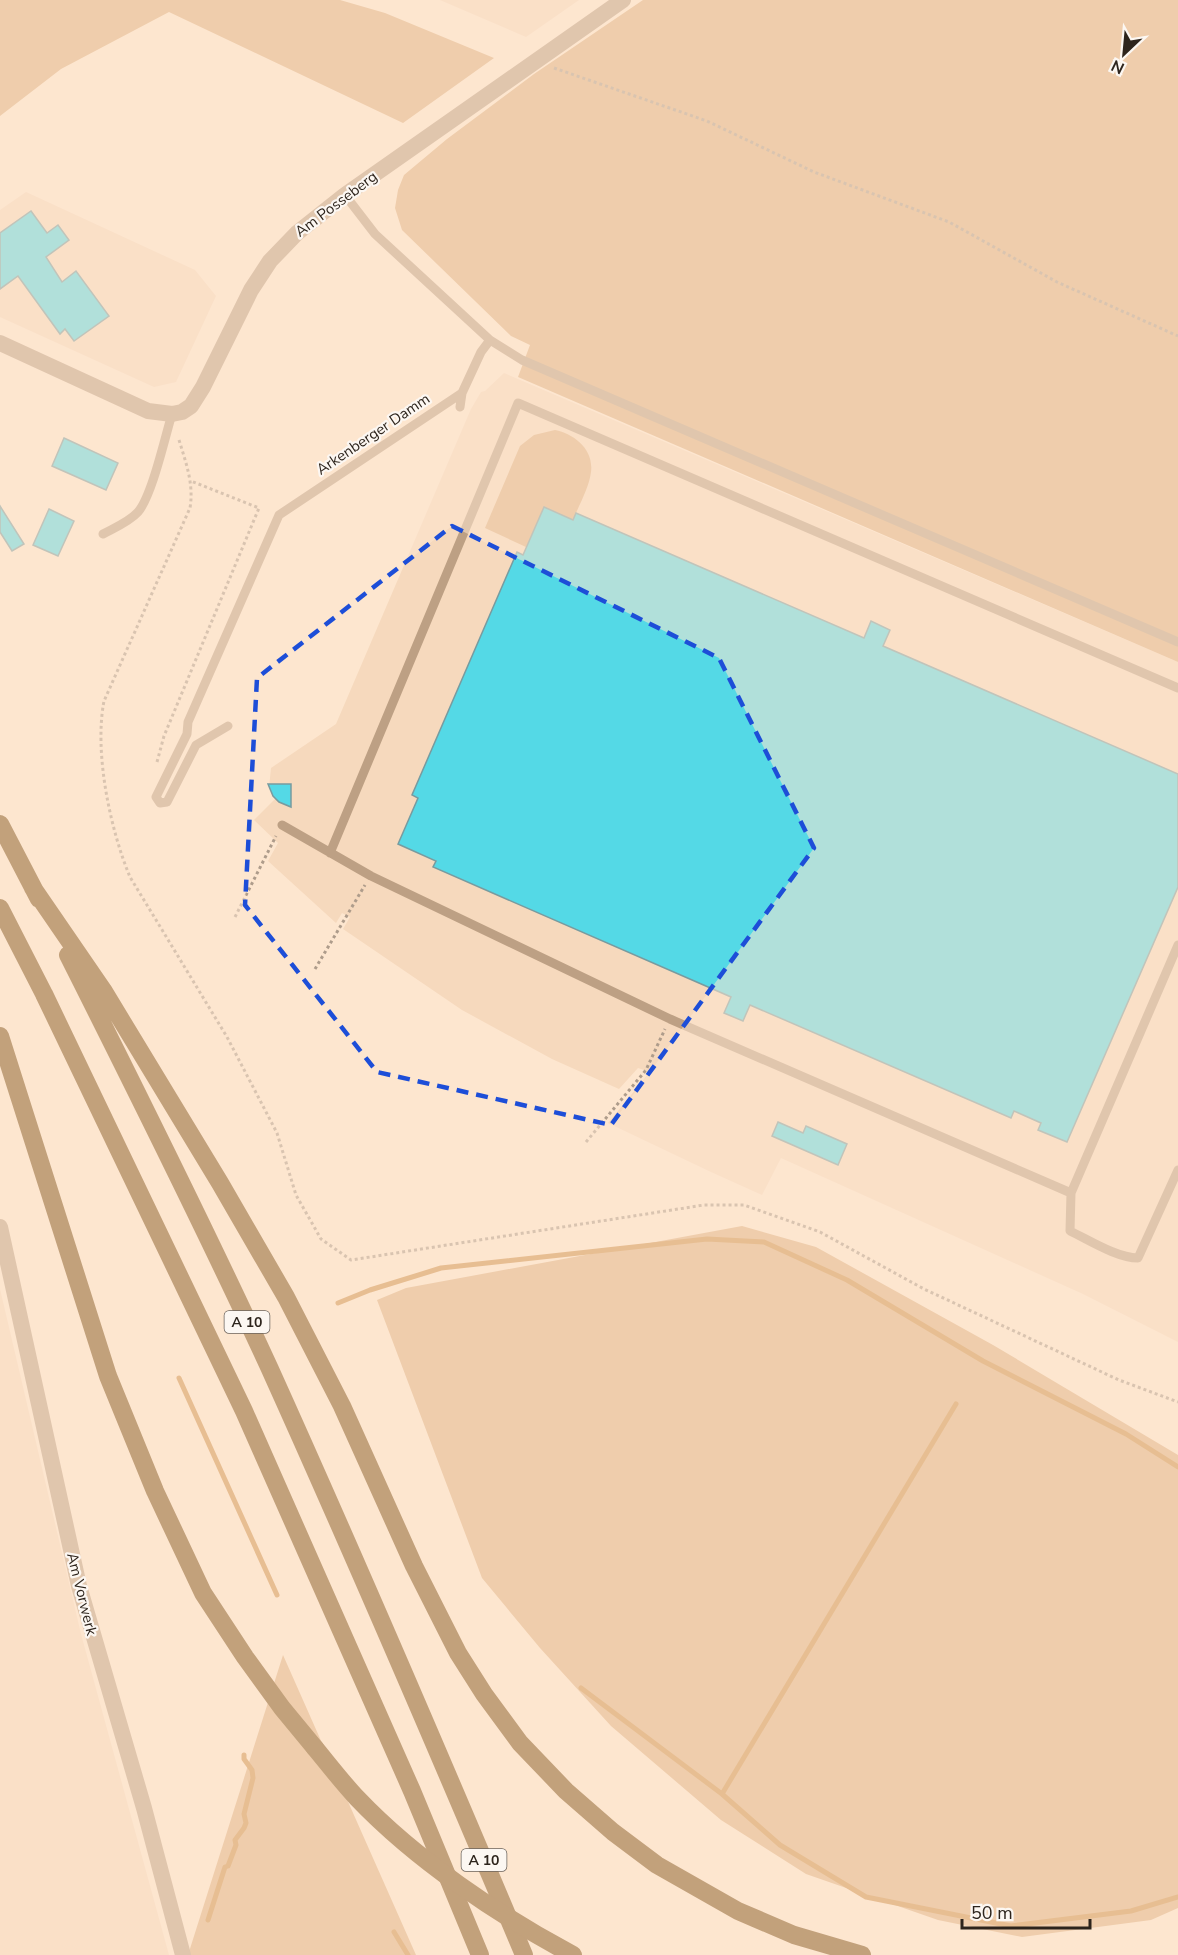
<svg xmlns="http://www.w3.org/2000/svg" width="1178" height="1955" viewBox="0 0 1178 1955" font-family="'Nunito Sans',sans-serif">
<style>
.built{fill:#f6d9bd}
.green{fill:#ddb081}
.lines{fill:none;stroke-linecap:round;stroke-linejoin:round}
.stream{stroke:#cd8e48;stroke-width:5}
.building{fill:#54d9e6;stroke:#789b9f;stroke-width:1.5}
.path{stroke:#ae9c8b;stroke-width:3;stroke-dasharray:3 3;stroke-linecap:butt}
.service{stroke:#bda084;stroke-width:9}
.minor{stroke:#bda084;stroke-width:16}
.motorway{stroke:#7b4e15;stroke-width:18}
.motorway-bridge{stroke:#7b4e15;stroke-width:18}
.marked{fill:none;stroke:#1d4ed8;stroke-width:4.5;stroke-dasharray:12 8;stroke-linejoin:round}
.labels{text-anchor:middle;dominant-baseline:central;stroke-width:4.5;stroke-linejoin:round;paint-order:stroke}
.shield{fill:#fcf7f2;stroke:#6b635c;stroke-width:1.5}
.shield-label{font-size:14px;font-weight:bold;fill:#2d241c}
.street-label{font-size:15px;fill:#2d241c;stroke:#fcf7f2}
</style>
<rect width="100%" height="100%" fill="#fde6cf"/>
<path class="built" d="M 440,0 L 579,0 L 526,37 Z
M 26,192 L 195,270 L 216,296 L 176,382 L 154,387 L 0,317 L 0,210 Z
M 504,373 L 1178,662 L 1178,1342 L 1083,1294 L 781,1158 L 762,1195 L 711,1172 L 608,1123 L 650,1072 L 638,1068 L 619,1089 L 552,1059 L 462,1010 L 343,929 L 350,917 L 342,913 L 336,923 L 268,861 L 278,843 L 254,820 L 275,799 L 269,788 L 271,768 L 336,724 L 471,409 L 481,392 L 485,391 Z
M 0,1289 L 81,1634 L 169,1955 L 0,1955 Z"/>
<path class="green" d="M 0,0 L 340,0 L 385,13 L 494,58 L 403,123 L 169,12 L 61,69 L 0,116 Z
M 643,0 L 1178,0 L 1178,662 L 518,377 L 530,345 L 511,336 L 402,230 L 395,208 L 398,190 L 404,175 L 447,139 L 534,74 Z
M 555,430 C 574,434 594,449 591,472 C 589,488 579,505 573,520 L 544,508 L 526,547 L 485,528 L 520,446 L 534,435 Z
M 742,1226 L 816,1247 L 993,1345 L 1178,1455 L 1178,1908 L 1151,1920 L 1022,1937 L 938,1920 L 806,1874 L 721,1820 L 611,1726 L 540,1648 L 482,1578 L 377,1300 L 406,1288 Z
M 283,1655 L 416,1955 L 188,1955 Z"/>
<g class="lines">
<path class="stream" d="M 338,1303 L 370,1290 L 441,1268 L 707,1239 L 764,1242 L 847,1280 L 983,1361 L 1126,1434 L 1178,1467
M 179,1378 L 277,1595
M 581,1688 L 722,1794 L 780,1845 L 866,1897 L 1011,1926 L 1131,1911 L 1178,1897
M 722,1794 L 956,1404
M 208,1920 L 225,1867 L 228,1866 L 236,1845 L 235,1840 L 244,1828 L 246,1823 L 244,1814 L 253,1778 L 252,1770 L 244,1759 L 244,1755
M 394,1932 L 408,1955"/>
</g>
<path class="building" d="M 31,211 L 47,233 L 58,225 L 69,240 L 46,257 L 62,282 L 76,271 L 109,316 L 74,341 L 65,329 L 60,334 L 18,276 L 0,289 L 0,233 Z
M 64,438 L 118,463 L 106,490 L 52,466 Z
M 0,506 L 24,544 L 12,551 L 0,532 Z
M 544,507 L 573,520 L 576,513 L 864,638 L 871,621 L 890,630 L 883,646 L 1178,774 L 1178,887 L 1067,1142 L 1038,1130 L 1041,1123 L 1014,1111 L 1011,1118 L 750,1005 L 743,1021 L 724,1013 L 731,997 L 433,867 L 436,861 L 398,844 L 418,798 L 412,795 L 517,552 L 523,555 Z
M 49,509 L 74,521 L 58,556 L 33,545 Z
M 268,784 L 291,784 L 291,807 L 279,802 L 273,796 Z
M 778,1122 L 803,1133 L 806,1126 L 847,1144 L 838,1165 L 772,1136 Z"/>
<g class="lines">
<path class="path" d="M 554,68 L 707,121 L 814,172 L 949,222 L 1057,282 L 1178,336
M 179,440 C 186,463 194,484 190,508 L 104,701 C 94,752 110,829 130,877 L 227,1037 L 277,1133 L 296,1195 L 321,1239 L 351,1260 L 704,1205 L 744,1205 L 820,1232 L 924,1289 L 1119,1380 L 1178,1402
M 157,762 L 164,736 L 259,508 L 191,481
M 235,917 L 276,836
M 315,969 L 365,885
M 586,1142 L 646,1070 L 665,1029"/>
<path class="service" d="M 345,195 L 375,234 L 490,340 L 522,360 L 1178,642
M 460,407 L 462,393
M 103,534 C 114,528 129,522 138,512 C 152,496 165,437 172,414
M 228,726 L 196,745 L 167,802 L 160,803 L 156,797 L 187,734 L 188,722 L 279,515 L 462,393 L 481,352 L 490,340
M 282,825 L 371,876 L 670,1019 L 1071,1193 L 1178,945
M 330,853 L 518,403 L 1178,688
M 1071,1193 L 1070,1231 C 1089,1240 1117,1258 1138,1258 L 1178,1170"/>
<path class="minor" d="M 0,343 L 148,411 L 172,414 L 182,412 L 191,406 L 203,387 L 251,290 L 270,261 L 297,233 L 345,195 L 623,0
M 0,1227 L 79,1586 L 144,1808 L 183,1955"/>
<path class="motorway" d="M 0,824 L 39,899
M 33,888 L 103,990 L 220,1183 L 286,1297 L 342,1406 L 414,1566 L 458,1653 L 484,1694 L 520,1743 L 566,1791 L 613,1832 L 657,1865 L 738,1911 L 794,1935 L 862,1955
M 0,908 L 44,994 L 244,1411 L 412,1791 L 480,1955
M 68,955 C 137,1092 205,1228 269,1367 C 357,1562 441,1758 524,1955
M 0,1036 L 108,1376 L 155,1491 L 203,1593 L 245,1657 L 282,1708 L 315,1748"/>
<path class="motorway-bridge" d="M 315,1748 C 329,1765 342,1782 357,1798 C 416,1860 498,1915 573,1955"/>
</g>
<path d="M0 0H1178V1955H0ZM 452,526 L 719,658 L 814,848 L 611,1125 L 377,1072 L 245,905 L 257,678 Z" fill="#fde6cf" fill-opacity=".55" fill-rule="evenodd"/>
<path class="marked" d="M 452,526 L 719,658 L 814,848 L 611,1125 L 377,1072 L 245,905 L 257,678 Z"/>
<g class="labels">
<g class="shield">
<rect x="224.5" y="1311" width="45" height="22" rx="4.5"/>
<rect x="461.5" y="1849" width="45" height="22" rx="4.5"/>
</g>
<g class="shield-label">
<text x="247" y="1322">A 10</text>
<text x="484" y="1860">A 10</text>
</g>
<g class="street-label">
<text transform="translate(336 204) rotate(-37)">Am Posseberg</text>
<text transform="translate(373 434) rotate(-34)">Arkenberger Damm</text>
<text transform="translate(82 1594) rotate(76)">Am Vorwerk</text>
</g>
</g>
<g transform="translate(1124 54) rotate(206)" stroke="#fcf7f2" stroke-width="4.5" paint-order="stroke">
<path d="M0-4.5L10 22L0 15L-10 22Z" fill="#2d241c"/>
<text y="-9" font-size="16" font-weight="bold" text-anchor="middle" fill="#2d241c">N</text>
</g>
<path d="M962 1919v9h128v-9" fill="none" stroke="#2d241c" stroke-width="3"/>
<text x="971" y="1919" font-size="18" fill="#2d241c" stroke="#fcf7f2" stroke-width="4.5" paint-order="stroke">50 m</text>
</svg>
